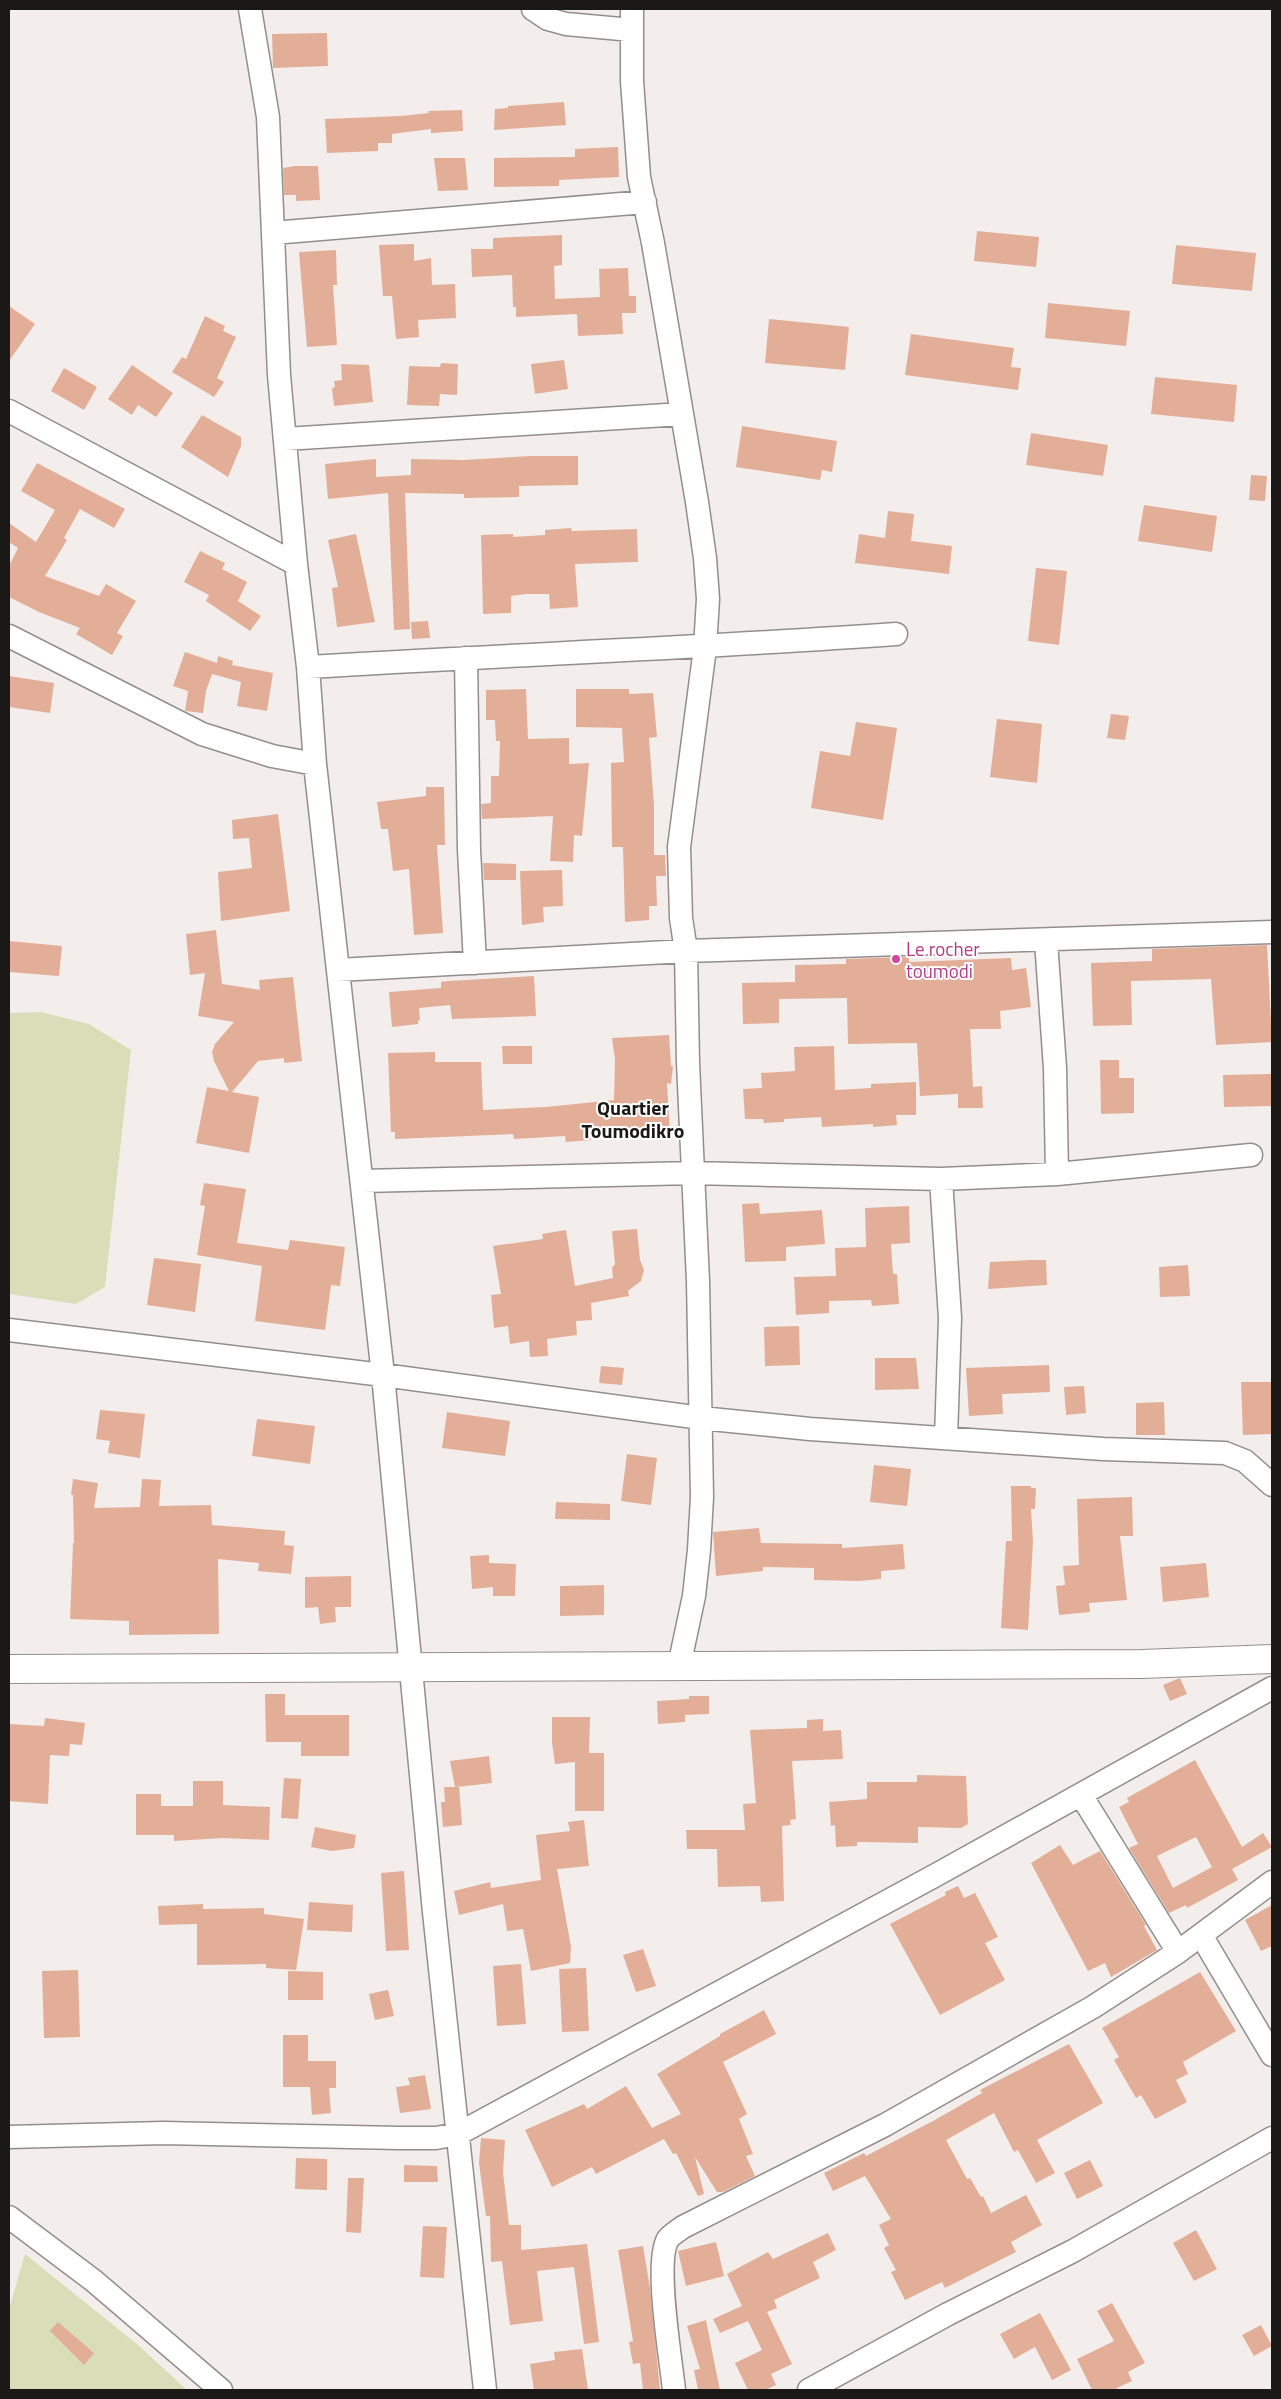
<svg xmlns="http://www.w3.org/2000/svg" width="1281" height="2399" viewBox="0 0 1281 2399" font-family="'Titillium Web',sans-serif">
<style>
.green{fill:#d9deb9}
.building{fill:#e3ae97;fill-rule:evenodd}
.lines{fill:none;stroke-linecap:round;stroke-linejoin:round}
.minor-casing{stroke:#938e8c;stroke-width:25}
.major-casing{stroke:#938e8c;stroke-width:30}
.minor{stroke:#fff;stroke-width:22}
.major{stroke:#fff;stroke-width:28}
.hotel-dot{fill:#d1479c;stroke:#fff;stroke-width:2}
.labels{text-anchor:middle;dominant-baseline:central;stroke-width:4;stroke-linejoin:round;paint-order:stroke}
.hotel-label{font-size:19px;fill:#b23c85;stroke:#fff;text-anchor:start}
.neighbourhood-label{font-size:20px;font-weight:bold;fill:#1a1918;stroke:#fff}
</style>
<rect width="100%" height="100%" fill="#f3eeec"/>
<path class="green" d="M 41,1012 L 89,1024 L 131,1050 L 105,1287 L 76,1304 L 9,1294 L 9,1013 Z
M 25,2254 L 138,2345 L 187,2390 L 9,2390 L 9,2309 Z"/>
<path class="building" d="M 327,33 L 328,66 L 273,68 L 272,34 Z
M 564,102 L 566,125 L 494,130 L 495,109 L 508,108 L 508,106 Z
M 462,110 L 463,131 L 431,133 L 431,129 L 392,134 L 392,143 L 378,143 L 378,151 L 327,153 L 325,119 L 401,116 L 429,113 L 428,111 Z
M 618,147 L 619,177 L 559,180 L 559,186 L 494,187 L 494,158 L 575,157 L 575,149 Z
M 434,158 L 465,158 L 468,190 L 438,191 Z
M 295,166 L 318,166 L 320,200 L 296,201 L 296,195 L 284,195 L 283,168 Z
M 977,231 L 1039,237 L 1036,267 L 974,261 Z
M 562,235 L 562,265 L 554,266 L 555,299 L 600,297 L 599,269 L 628,268 L 629,296 L 636,296 L 636,313 L 622,313 L 623,334 L 578,336 L 577,314 L 516,317 L 516,307 L 513,307 L 512,275 L 472,277 L 471,249 L 493,249 L 493,238 Z
M 414,244 L 414,261 L 431,258 L 432,285 L 455,284 L 456,318 L 418,320 L 419,337 L 396,339 L 392,296 L 383,296 L 379,245 Z
M 1176,245 L 1256,253 L 1252,291 L 1172,284 Z
M 336,250 L 337,285 L 333,285 L 337,345 L 307,347 L 299,252 Z
M 1048,303 L 1130,311 L 1126,346 L 1045,338 Z
M 9,306 L 35,324 L 9,361 Z
M 205,316 L 225,326 L 223,331 L 236,337 L 217,378 L 224,382 L 214,397 L 172,372 L 182,357 L 186,359 Z
M 769,319 L 849,327 L 845,370 L 765,363 Z
M 911,334 L 1014,348 L 1011,367 L 1021,368 L 1018,390 L 905,375 Z
M 564,360 L 568,389 L 535,394 L 531,364 Z
M 441,363 L 458,364 L 457,395 L 440,394 L 439,406 L 407,405 L 409,366 L 440,367 Z
M 341,364 L 369,365 L 373,402 L 334,406 L 332,388 L 335,387 L 334,381 L 342,380 Z
M 132,365 L 173,393 L 156,417 L 138,405 L 132,415 L 108,399 Z
M 64,368 L 97,387 L 84,410 L 51,391 Z
M 1155,377 L 1237,385 L 1234,422 L 1151,414 Z
M 202,415 L 241,437 L 241,446 L 228,477 L 181,447 Z
M 742,426 L 837,441 L 832,472 L 822,470 L 820,480 L 736,467 Z
M 1031,433 L 1108,445 L 1103,476 L 1026,465 Z
M 530,456 L 578,456 L 578,485 L 519,486 L 519,497 L 464,498 L 464,494 L 405,493 L 410,629 L 394,630 L 388,493 L 328,499 L 325,464 L 376,459 L 376,477 L 411,475 L 411,459 L 464,460 Z
M 37,463 L 125,509 L 114,528 L 80,509 L 64,538 L 67,540 L 45,576 L 99,596 L 106,584 L 136,601 L 117,633 L 123,636 L 112,655 L 76,634 L 80,628 L 39,612 L 9,597 L 9,566 L 18,548 L 9,542 L 9,523 L 36,542 L 55,510 L 21,491 Z
M 1251,475 L 1267,476 L 1265,501 L 1249,500 Z
M 1144,505 L 1217,516 L 1212,552 L 1138,541 Z
M 888,511 L 914,514 L 911,541 L 952,546 L 949,574 L 855,563 L 859,534 L 885,538 Z
M 571,528 L 572,531 L 637,529 L 638,562 L 575,564 L 578,607 L 550,609 L 549,594 L 526,594 L 511,596 L 511,613 L 483,614 L 481,535 L 513,534 L 513,537 L 545,535 L 545,530 Z
M 356,534 L 375,622 L 337,627 L 332,588 L 338,587 L 328,540 Z
M 200,551 L 225,563 L 222,569 L 247,582 L 238,601 L 261,616 L 250,631 L 206,601 L 209,595 L 184,582 Z
M 1036,568 L 1067,571 L 1059,645 L 1028,641 Z
M 428,621 L 430,638 L 412,639 L 411,622 Z
M 185,652 L 217,663 L 218,656 L 233,661 L 232,665 L 273,673 L 267,711 L 237,706 L 241,682 L 212,674 L 206,691 L 203,713 L 185,711 L 188,691 L 173,686 Z
M 9,676 L 54,683 L 50,713 L 9,707 Z
M 526,689 L 528,739 L 569,738 L 569,764 L 589,763 L 582,836 L 574,835 L 573,862 L 550,861 L 553,816 L 482,819 L 481,804 L 491,803 L 491,776 L 499,776 L 500,741 L 496,741 L 495,720 L 486,720 L 486,690 Z
M 576,689 L 629,689 L 629,694 L 653,693 L 657,737 L 649,738 L 654,805 L 654,855 L 665,855 L 666,876 L 656,876 L 657,906 L 649,906 L 649,920 L 625,922 L 623,847 L 612,847 L 611,763 L 624,762 L 622,728 L 576,727 Z
M 1111,714 L 1129,716 L 1125,740 L 1107,738 Z
M 997,719 L 1042,724 L 1037,783 L 990,777 Z
M 856,722 L 897,728 L 883,820 L 811,808 L 820,751 L 850,756 Z
M 426,787 L 444,787 L 445,845 L 437,845 L 443,933 L 414,935 L 409,869 L 393,871 L 388,829 L 381,829 L 377,802 L 426,796 Z
M 278,814 L 290,911 L 221,921 L 218,872 L 252,868 L 249,838 L 233,839 L 232,820 Z
M 483,863 L 516,864 L 516,880 L 484,880 Z
M 562,870 L 563,906 L 543,907 L 544,922 L 522,925 L 520,871 Z
M 216,930 L 222,984 L 260,990 L 259,980 L 293,977 L 302,1061 L 284,1063 L 284,1058 L 258,1061 L 232,1092 L 259,1097 L 249,1153 L 196,1143 L 207,1087 L 229,1091 L 214,1061 L 212,1052 L 215,1044 L 234,1022 L 198,1016 L 205,973 L 190,975 L 186,934 Z
M 9,941 L 62,946 L 59,976 L 9,972 Z
M 1267,945 L 1272,1042 L 1216,1045 L 1211,979 L 1131,981 L 1132,1025 L 1093,1026 L 1091,963 L 1152,961 L 1152,949 Z
M 909,957 L 909,962 L 1011,958 L 1012,970 L 1026,968 L 1031,1007 L 1000,1011 L 1001,1029 L 970,1029 L 973,1087 L 982,1086 L 983,1108 L 958,1108 L 958,1094 L 920,1096 L 917,1043 L 848,1044 L 847,998 L 779,999 L 779,1023 L 743,1024 L 742,983 L 795,982 L 795,965 L 846,964 L 846,959 Z
M 534,976 L 536,1016 L 452,1019 L 450,1005 L 419,1008 L 420,1020 L 418,1021 L 418,1024 L 392,1027 L 389,992 L 441,988 L 441,982 L 448,981 Z
M 669,1035 L 671,1066 L 673,1066 L 671,1084 L 667,1083 L 670,1136 L 638,1138 L 638,1130 L 590,1132 L 591,1140 L 566,1142 L 565,1136 L 514,1139 L 513,1134 L 395,1139 L 395,1132 L 391,1132 L 388,1053 L 435,1052 L 435,1062 L 481,1062 L 483,1110 L 546,1107 L 614,1100 L 615,1059 L 612,1038 Z
M 502,1046 L 532,1046 L 532,1064 L 503,1064 Z
M 834,1046 L 835,1090 L 871,1088 L 871,1084 L 916,1082 L 916,1115 L 896,1115 L 897,1125 L 873,1127 L 873,1124 L 822,1127 L 821,1117 L 784,1119 L 784,1122 L 764,1123 L 763,1119 L 745,1119 L 743,1089 L 762,1088 L 761,1073 L 795,1071 L 794,1047 Z
M 1100,1060 L 1119,1060 L 1119,1078 L 1134,1078 L 1134,1113 L 1101,1114 Z
M 1271,1074 L 1272,1106 L 1224,1107 L 1223,1075 Z
M 204,1183 L 246,1189 L 237,1243 L 288,1250 L 290,1240 L 345,1247 L 340,1286 L 331,1285 L 325,1330 L 255,1321 L 262,1266 L 197,1255 L 205,1206 L 200,1205 Z
M 759,1203 L 760,1214 L 822,1210 L 825,1244 L 786,1247 L 786,1261 L 745,1262 L 742,1204 Z
M 909,1206 L 910,1243 L 891,1244 L 893,1274 L 897,1274 L 899,1304 L 872,1306 L 871,1300 L 829,1301 L 829,1313 L 796,1315 L 794,1277 L 836,1276 L 835,1248 L 866,1247 L 865,1208 Z
M 637,1229 L 640,1260 L 644,1270 L 641,1281 L 628,1291 L 629,1296 L 591,1303 L 592,1320 L 576,1321 L 577,1335 L 547,1339 L 548,1356 L 530,1357 L 529,1341 L 510,1344 L 508,1326 L 494,1328 L 491,1295 L 501,1294 L 493,1246 L 543,1239 L 542,1234 L 566,1230 L 575,1286 L 613,1278 L 612,1268 L 615,1264 L 612,1231 Z
M 154,1258 L 201,1264 L 195,1312 L 147,1305 Z
M 1031,1260 L 1046,1260 L 1047,1285 L 988,1289 L 990,1262 Z
M 1188,1265 L 1190,1296 L 1160,1297 L 1159,1267 Z
M 799,1326 L 800,1365 L 765,1366 L 764,1327 Z
M 875,1358 L 916,1358 L 919,1389 L 875,1390 Z
M 1049,1365 L 1050,1392 L 1002,1394 L 1003,1414 L 969,1416 L 966,1368 Z
M 601,1366 L 624,1368 L 622,1385 L 599,1383 Z
M 1241,1382 L 1272,1382 L 1272,1434 L 1243,1435 Z
M 1084,1386 L 1086,1413 L 1066,1415 L 1064,1387 Z
M 1164,1402 L 1165,1435 L 1136,1435 L 1136,1403 Z
M 100,1410 L 145,1414 L 140,1458 L 108,1453 L 110,1441 L 96,1439 Z
M 447,1412 L 510,1421 L 505,1456 L 442,1448 Z
M 257,1419 L 315,1426 L 310,1464 L 252,1456 Z
M 627,1454 L 657,1458 L 651,1505 L 621,1501 Z
M 874,1465 L 911,1469 L 907,1506 L 870,1502 Z
M 73,1479 L 98,1483 L 94,1508 L 140,1507 L 142,1479 L 161,1480 L 159,1506 L 211,1505 L 212,1525 L 285,1531 L 284,1545 L 294,1546 L 291,1574 L 258,1571 L 259,1563 L 218,1559 L 219,1634 L 129,1635 L 129,1621 L 70,1619 L 73,1543 L 74,1543 L 73,1495 L 71,1495 Z
M 1011,1486 L 1031,1486 L 1031,1488 L 1036,1488 L 1035,1509 L 1031,1509 L 1033,1542 L 1028,1630 L 1001,1628 L 1006,1541 L 1012,1541 Z
M 1132,1497 L 1133,1536 L 1120,1536 L 1127,1600 L 1089,1603 L 1090,1612 L 1059,1615 L 1056,1586 L 1065,1585 L 1063,1566 L 1079,1565 L 1077,1499 Z
M 556,1502 L 610,1504 L 610,1520 L 555,1519 Z
M 759,1528 L 761,1543 L 842,1544 L 842,1548 L 903,1544 L 905,1569 L 881,1571 L 881,1579 L 859,1581 L 814,1580 L 814,1568 L 763,1567 L 763,1571 L 716,1576 L 713,1532 Z
M 489,1555 L 489,1563 L 516,1564 L 515,1596 L 493,1596 L 493,1587 L 472,1589 L 470,1556 Z
M 1206,1563 L 1209,1597 L 1163,1602 L 1160,1567 Z
M 351,1576 L 351,1607 L 335,1607 L 336,1622 L 320,1624 L 318,1607 L 305,1608 L 305,1577 Z
M 604,1585 L 604,1615 L 560,1616 L 560,1586 Z
M 1180,1678 L 1187,1694 L 1170,1701 L 1163,1685 Z
M 265,1694 L 285,1694 L 285,1715 L 349,1715 L 349,1756 L 301,1756 L 301,1742 L 266,1742 Z
M 689,1696 L 709,1696 L 709,1714 L 685,1715 L 685,1722 L 658,1724 L 657,1701 L 689,1699 Z
M 552,1717 L 590,1717 L 589,1753 L 604,1753 L 604,1811 L 575,1811 L 575,1762 L 555,1764 L 552,1743 Z
M 45,1718 L 85,1723 L 82,1745 L 70,1744 L 69,1756 L 50,1755 L 48,1804 L 9,1801 L 9,1724 L 44,1726 Z
M 823,1719 L 823,1731 L 841,1730 L 843,1759 L 792,1761 L 796,1819 L 790,1820 L 791,1825 L 782,1826 L 784,1901 L 761,1902 L 760,1886 L 718,1887 L 717,1849 L 687,1849 L 686,1830 L 745,1830 L 743,1804 L 756,1803 L 750,1730 L 807,1728 L 807,1720 Z
M 489,1756 L 492,1783 L 457,1787 L 459,1786 L 462,1825 L 443,1827 L 441,1802 L 445,1802 L 444,1787 L 455,1787 L 450,1761 Z
M 1195,1760 L 1242,1847 L 1263,1833 L 1272,1847 L 1232,1869 L 1238,1880 L 1187,1908 L 1186,1905 L 1169,1913 L 1129,1848 L 1138,1844 L 1119,1807 L 1129,1802 L 1127,1798 ZM 1196,1837 L 1212,1867 L 1173,1888 L 1157,1856 Z
M 917,1775 L 966,1776 L 968,1824 L 961,1828 L 918,1827 L 918,1843 L 857,1842 L 857,1846 L 836,1847 L 835,1825 L 831,1826 L 829,1802 L 867,1799 L 867,1782 L 917,1782 Z
M 284,1778 L 301,1779 L 298,1819 L 281,1818 Z
M 193,1781 L 223,1781 L 223,1805 L 270,1807 L 269,1840 L 223,1838 L 174,1841 L 174,1835 L 136,1835 L 136,1794 L 161,1794 L 161,1806 L 193,1806 Z
M 584,1820 L 589,1866 L 557,1869 L 571,1947 L 570,1963 L 531,1971 L 523,1929 L 507,1931 L 503,1904 L 459,1915 L 454,1891 L 490,1882 L 491,1888 L 541,1880 L 536,1835 L 570,1831 L 568,1822 Z
M 315,1827 L 356,1835 L 354,1848 L 332,1851 L 311,1847 Z
M 1060,1845 L 1073,1865 L 1100,1851 L 1146,1925 L 1144,1926 L 1157,1950 L 1111,1977 L 1105,1963 L 1088,1971 L 1031,1863 Z
M 404,1871 L 409,1950 L 386,1951 L 381,1873 Z
M 958,1886 L 964,1898 L 975,1893 L 998,1937 L 985,1943 L 1005,1980 L 940,2015 L 890,1924 L 946,1895 L 945,1892 Z
M 309,1902 L 353,1905 L 352,1932 L 307,1930 Z
M 203,1904 L 203,1909 L 264,1908 L 264,1914 L 304,1919 L 296,1970 L 266,1968 L 266,1964 L 197,1965 L 197,1924 L 159,1925 L 158,1906 Z
M 1272,1905 L 1272,1946 L 1261,1951 L 1245,1920 Z
M 643,1949 L 656,1986 L 636,1992 L 623,1955 Z
M 521,1964 L 526,2024 L 497,2026 L 493,1966 Z
M 586,1968 L 589,2031 L 562,2032 L 559,1969 Z
M 78,1970 L 80,2037 L 44,2038 L 42,1971 Z
M 288,1971 L 323,1972 L 323,2000 L 288,2000 Z
M 1200,1972 L 1236,2031 L 1183,2062 L 1188,2074 L 1176,2080 L 1187,2102 L 1155,2119 L 1141,2095 L 1136,2098 L 1114,2060 L 1119,2057 L 1102,2028 Z
M 388,1990 L 394,2016 L 375,2020 L 369,1994 Z
M 764,2010 L 776,2034 L 723,2062 L 747,2114 L 739,2119 L 753,2154 L 746,2156 L 755,2176 L 723,2192 L 717,2192 L 695,2157 L 704,2194 L 698,2196 L 676,2153 L 673,2154 L 664,2139 L 596,2174 L 592,2167 L 552,2187 L 525,2130 L 584,2104 L 587,2109 L 626,2086 L 652,2128 L 681,2114 L 657,2074 L 720,2036 L 720,2034 Z
M 283,2035 L 308,2035 L 308,2061 L 336,2061 L 336,2088 L 329,2088 L 331,2113 L 312,2115 L 310,2087 L 283,2087 Z
M 1069,2044 L 1103,2103 L 1037,2140 L 1055,2173 L 1036,2183 L 1018,2150 L 1014,2152 L 994,2113 L 946,2140 L 967,2179 L 970,2178 L 981,2197 L 983,2196 L 991,2213 L 1026,2195 L 1042,2225 L 1011,2242 L 1016,2252 L 945,2288 L 942,2282 L 905,2300 L 891,2272 L 896,2270 L 884,2248 L 889,2245 L 879,2225 L 891,2219 L 865,2176 L 833,2191 L 824,2173 L 864,2153 L 866,2156 L 933,2121 L 982,2093 L 980,2090 Z
M 425,2075 L 431,2109 L 400,2113 L 396,2087 L 410,2085 L 408,2078 Z
M 481,2138 L 505,2140 L 503,2172 L 509,2225 L 521,2225 L 521,2250 L 587,2244 L 599,2342 L 584,2344 L 574,2267 L 537,2271 L 543,2321 L 510,2325 L 502,2261 L 491,2262 L 490,2216 L 486,2216 L 479,2163 Z
M 296,2158 L 327,2159 L 327,2190 L 295,2189 Z
M 1090,2160 L 1103,2186 L 1077,2199 L 1064,2173 Z
M 404,2165 L 437,2166 L 438,2182 L 404,2182 Z
M 348,2178 L 364,2178 L 361,2233 L 346,2232 Z
M 423,2226 L 447,2227 L 444,2278 L 420,2277 Z
M 1196,2230 L 1217,2269 L 1194,2281 L 1173,2243 Z
M 828,2233 L 836,2250 L 813,2262 L 820,2278 L 774,2300 L 777,2308 L 767,2312 L 792,2364 L 771,2374 L 776,2385 L 765,2390 L 748,2390 L 735,2363 L 762,2350 L 748,2321 L 720,2333 L 713,2319 L 742,2306 L 727,2274 L 768,2252 L 773,2259 Z
M 716,2242 L 724,2276 L 686,2286 L 678,2251 Z
M 643,2246 L 650,2288 L 660,2390 L 643,2390 L 640,2363 L 633,2364 L 629,2342 L 633,2341 L 618,2250 Z
M 1112,2303 L 1145,2363 L 1128,2372 L 1132,2381 L 1113,2390 L 1092,2390 L 1077,2359 L 1114,2341 L 1097,2311 Z
M 1040,2313 L 1071,2370 L 1052,2380 L 1035,2347 L 1014,2359 L 1000,2334 Z
M 706,2320 L 715,2366 L 720,2390 L 698,2390 L 694,2370 L 700,2369 L 687,2326 Z
M 58,2322 L 94,2353 L 84,2365 L 50,2331 Z
M 1261,2325 L 1272,2346 L 1254,2356 L 1242,2335 Z
M 582,2349 L 588,2390 L 534,2390 L 530,2364 L 555,2360 L 554,2352 Z"/>
<g class="lines">
<g class="minor-casing">
<path id="minor" d="M 250,9 L 268,117 L 279,375 L 296,564 L 308,667 L 315,764 L 383,1375 L 434,1912 L 485,2390
M 533,9 L 548,19 L 566,24 L 632,30
M 632,9 L 632,81 L 639,177 L 653,243 L 697,502 L 705,558 L 708,599 L 705,648 L 679,847 L 681,918 L 686,951 L 688,1063 L 698,1281 L 702,1497 L 699,1550 L 694,1596 L 679,1666
M 273,233 L 645,202
M 9,411 L 296,564
M 285,439 L 682,414
M 9,636 L 202,734 L 272,756 L 315,764
M 466,658 L 469,850 L 475,963
M 308,667 C 504,655 700,648 896,634
M 1046,941 L 1055,1068 L 1057,1174
M 338,970 L 686,951 L 1272,932
M 941,1179 L 950,1318 L 946,1438
M 362,1181 L 693,1173 L 941,1179 L 1057,1174 L 1251,1155
M 9,1330 L 383,1375 L 701,1418 L 810,1429 L 1103,1449 L 1225,1453 L 1245,1461 L 1272,1485
M 1081,1795 L 1178,1952
M 1201,1935 L 1272,2055
M 9,2137 L 163,2133 L 399,2138 L 436,2138 L 458,2134 L 936,1875 L 1272,1688
M 9,2217 L 94,2281 L 221,2390
M 674,2390 C 671,2360 654,2262 668,2239 C 671,2235 679,2230 683,2227 L 885,2125 L 1093,2007 L 1178,1952 L 1272,1882
M 809,2390 L 948,2314 L 1073,2251 L 1272,2138"/>
</g>
<g class="major-casing">
<path id="major" d="M 9,1669 L 1142,1664 L 1272,1659"/>
</g>
<use href="#minor" class="minor"/>
<use href="#major" class="major"/>
</g>
<circle class="hotel-dot" cx="896" cy="959" r="5"/>
<g class="labels">
<g class="hotel-label">
<text x="906" y="948">Le rocher<tspan x="906" dy="22">toumodi</tspan></text>
</g>
<g class="neighbourhood-label">
<text x="633" y="1107">Quartier<tspan x="633" dy="23">Toumodikro</tspan></text>
</g>
</g>
<rect width="1281" height="2399" fill="none" stroke="#1a1918" stroke-width="20"/>
</svg>
